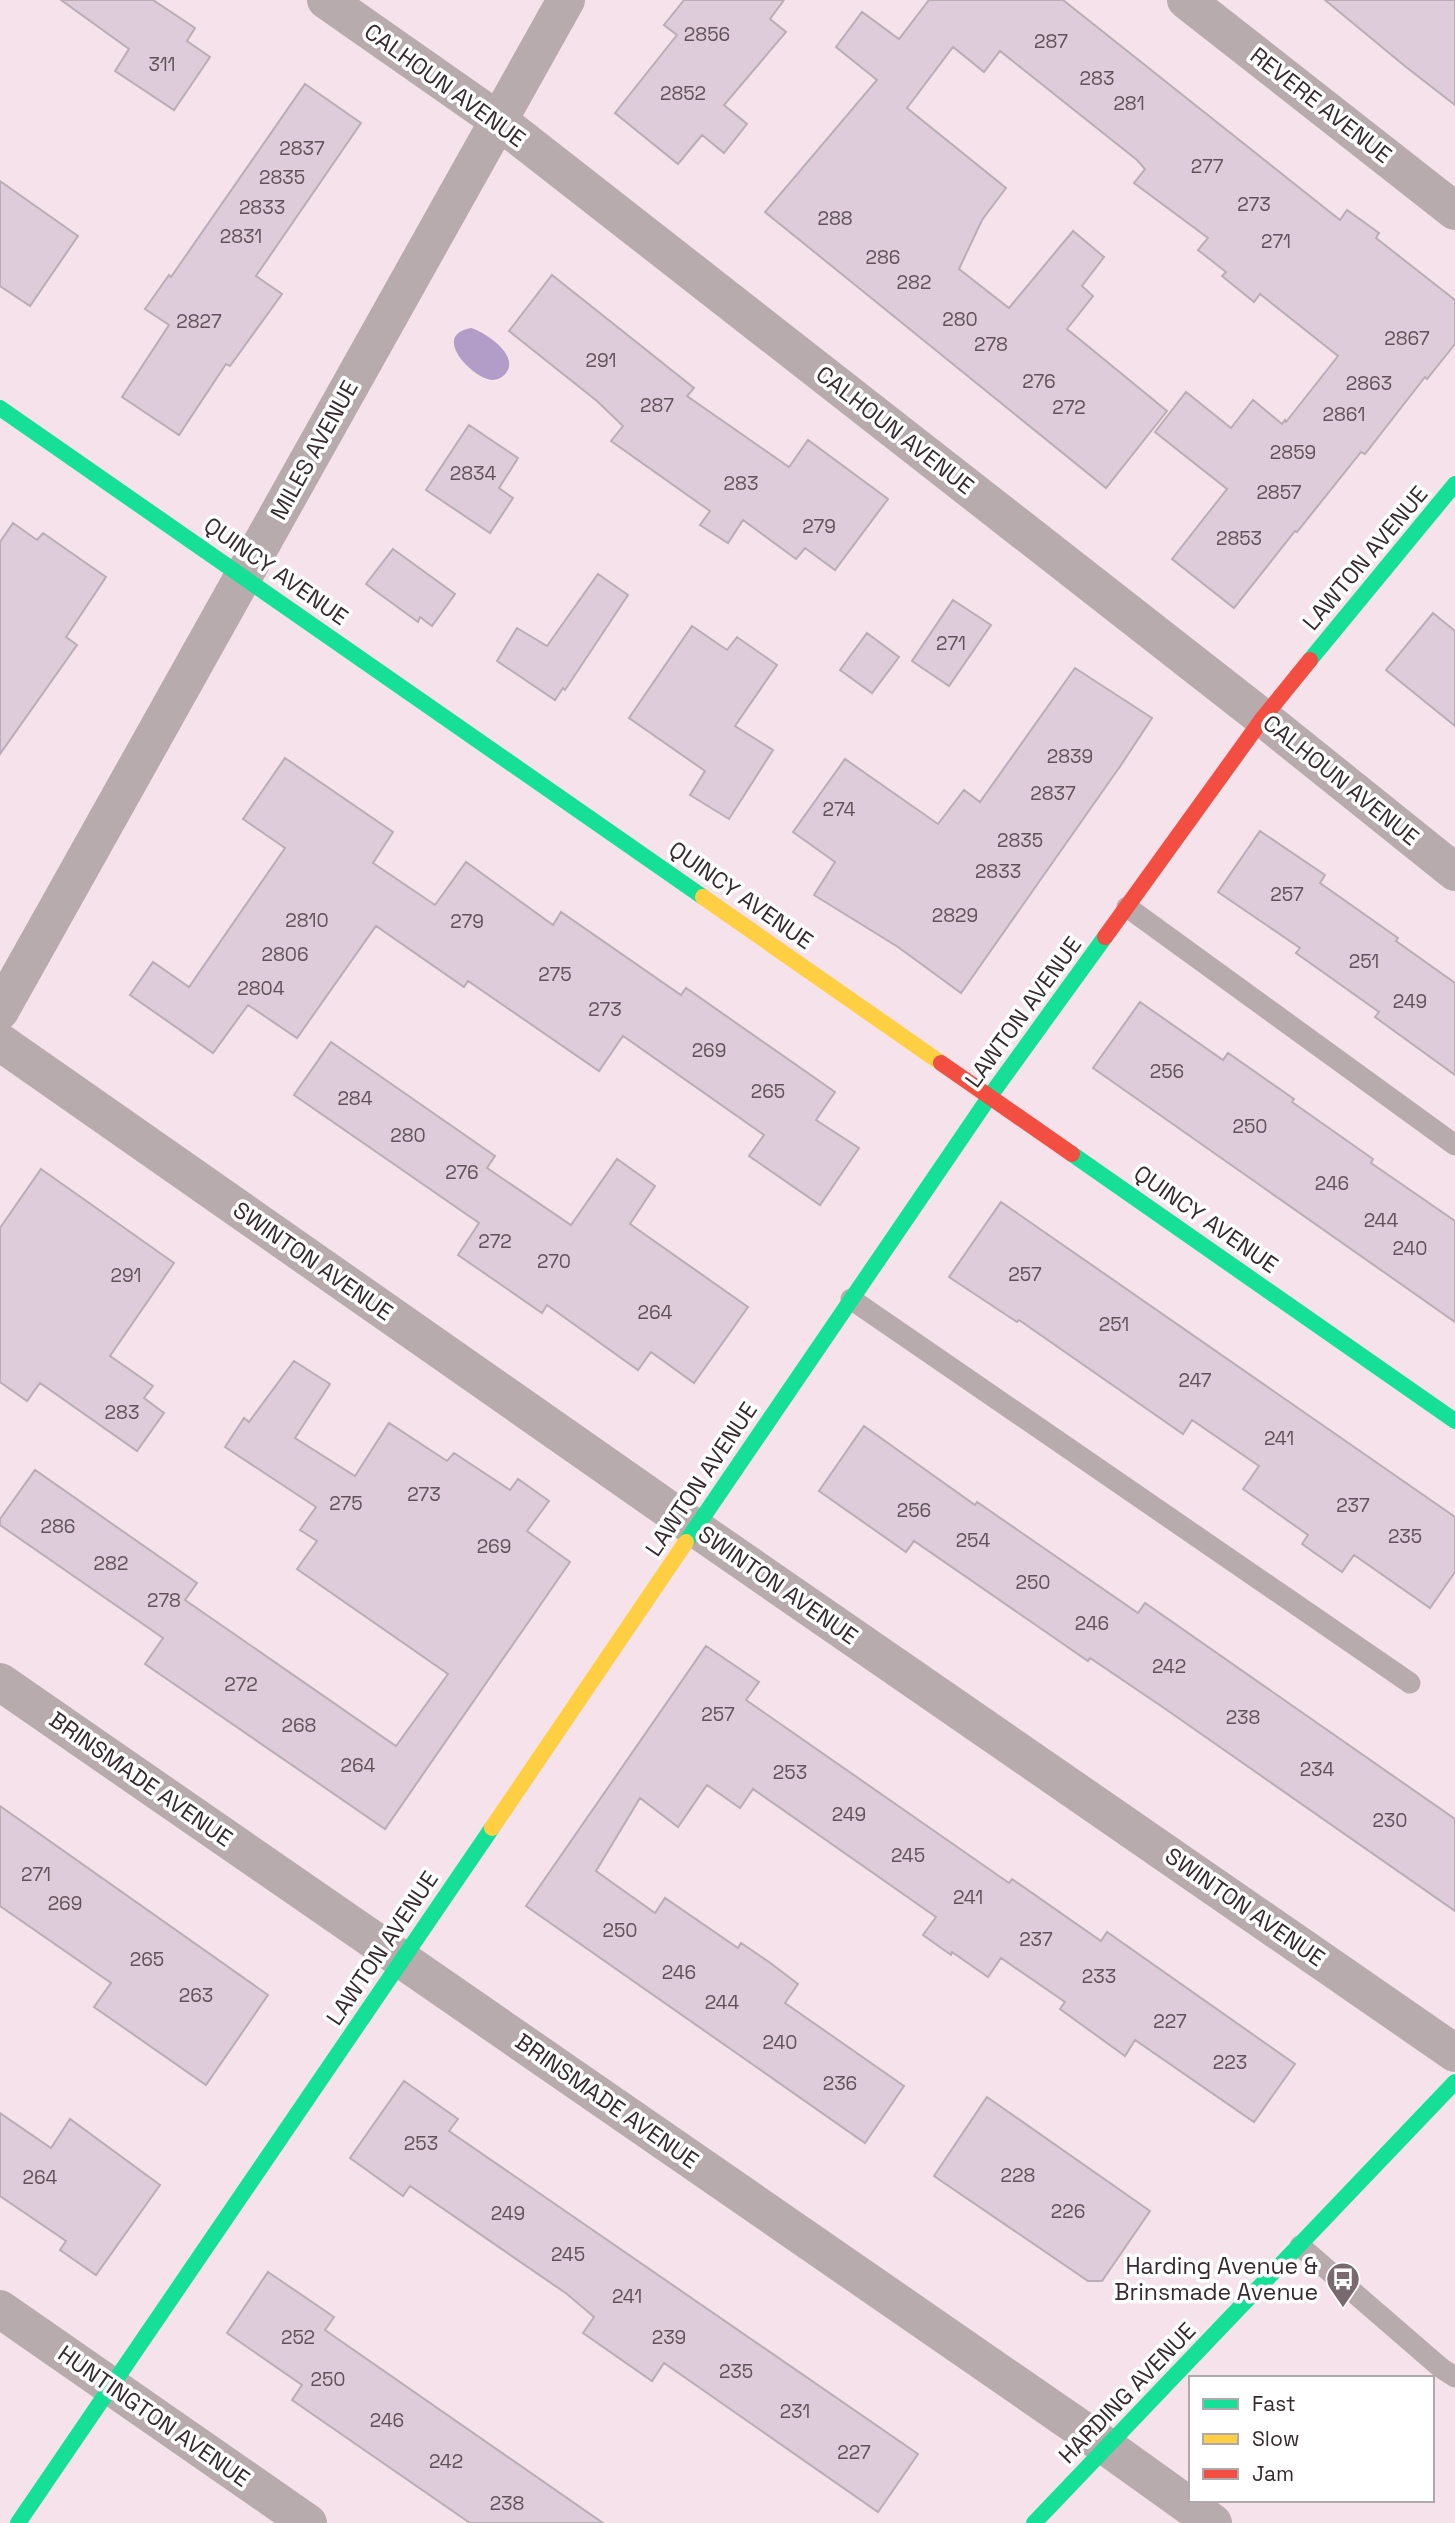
<svg xmlns="http://www.w3.org/2000/svg" width="1455" height="2523" viewBox="0 0 1455 2523" font-family="'Space Grotesk',sans-serif">
<style>
.water{fill:#b19dc8}
.building{fill:#deccda;stroke:#baadb5;stroke-width:2}
.lines{fill:none;stroke-linecap:round;stroke-linejoin:round}
.lane{stroke:#b8abad;stroke-width:21}
.street{stroke:#b8abad;stroke-width:38}
.fast{stroke:#16e098;stroke-width:16}
.slow{stroke:#ffcf43;stroke-width:16}
.jam{stroke:#f24e42;stroke-width:16}
.labels{text-anchor:middle;dominant-baseline:central;stroke-width:7;stroke-linejoin:round;paint-order:stroke}
.number-label{font-size:19px;fill:#60525a}
.street-label{font-size:23px;fill:#36292f;stroke:#fff}
.poi-label{font-size:23px;fill:#36292f;stroke:#fff;text-anchor:end}
</style>
<rect width="100%" height="100%" fill="#f5e2ea"/>
<path class="water" d="M 471,328 C 485,332 520,355 506,373 C 503,377 498,380 492,380 C 473,379 430,335 471,328 Z"/>
<path class="building" d="M 61,0 L 153,0 L 195,28 L 187,41 L 210,57 L 174,110 L 115,71 L 129,49 Z
M 684,0 L 784,0 L 770,19 L 786,32 L 724,105 L 747,124 L 724,153 L 702,135 L 678,164 L 615,113 L 677,35 L 664,25 Z
M 929,0 L 1063,0 L 1340,220 L 1347,210 L 1379,233 L 1376,238 L 1455,300 L 1455,344 L 1427,379 L 1425,377 L 1365,454 L 1361,452 L 1297,532 L 1295,531 L 1234,608 L 1172,559 L 1227,489 L 1155,432 L 1186,392 L 1231,428 L 1253,400 L 1282,424 L 1285,420 L 1286,422 L 1338,356 L 1260,294 L 1254,302 L 1222,276 L 1226,272 L 1198,250 L 1208,238 L 1134,183 L 1145,169 L 1137,160 L 1000,51 L 984,72 L 953,47 L 907,108 L 1006,188 L 982,220 L 959,269 L 1009,308 L 1073,231 L 1104,257 L 1082,286 L 1093,296 L 1067,329 L 1167,411 L 1106,488 L 765,212 L 877,80 L 836,47 L 862,12 L 899,39 Z
M 1325,0 L 1455,0 L 1455,105 L 1406,67 Z
M 305,84 L 361,123 L 256,276 L 282,294 L 230,366 L 226,364 L 179,435 L 122,397 L 169,325 L 145,309 L 169,275 L 171,277 Z
M 0,181 L 78,236 L 30,306 L 0,286 Z
M 552,275 L 694,388 L 687,396 L 789,467 L 808,440 L 888,499 L 835,570 L 805,548 L 796,559 L 743,520 L 728,543 L 700,525 L 710,511 L 611,441 L 623,426 L 597,401 L 509,331 Z
M 469,425 L 518,458 L 499,488 L 513,498 L 490,533 L 426,490 Z
M 13,523 L 37,540 L 43,533 L 106,577 L 66,637 L 77,645 L 0,754 L 0,542 Z
M 393,549 L 455,594 L 432,626 L 420,617 L 418,622 L 366,584 Z
M 598,574 L 628,595 L 565,690 L 563,688 L 555,700 L 497,661 L 517,628 L 547,646 Z
M 953,600 L 991,625 L 949,686 L 912,661 Z
M 1433,613 L 1455,631 L 1455,726 L 1386,670 Z
M 692,626 L 727,650 L 737,637 L 777,665 L 735,726 L 773,750 L 729,819 L 690,795 L 705,771 L 629,718 Z
M 867,633 L 899,657 L 872,693 L 840,670 Z
M 1075,668 L 1152,718 L 1121,765 L 961,993 L 898,947 L 814,895 L 835,862 L 793,832 L 845,759 L 938,824 L 964,790 L 980,802 Z
M 285,758 L 393,832 L 373,863 L 435,905 L 466,862 L 553,925 L 561,912 L 681,995 L 686,988 L 835,1092 L 816,1120 L 859,1148 L 820,1205 L 749,1156 L 764,1135 L 623,1036 L 599,1071 L 468,981 L 464,987 L 376,926 L 297,1038 L 248,1005 L 213,1053 L 130,995 L 153,962 L 189,987 L 285,848 L 243,819 Z
M 1260,831 L 1325,875 L 1320,883 L 1398,938 L 1396,941 L 1455,983 L 1455,1075 L 1375,1017 L 1379,1012 L 1296,953 L 1300,948 L 1218,892 Z
M 1140,1002 L 1223,1060 L 1228,1053 L 1294,1099 L 1292,1102 L 1373,1159 L 1371,1163 L 1455,1221 L 1455,1322 L 1093,1068 Z
M 331,1042 L 495,1156 L 487,1168 L 571,1225 L 617,1159 L 655,1186 L 630,1224 L 748,1307 L 694,1383 L 651,1352 L 638,1370 L 547,1305 L 542,1313 L 458,1255 L 479,1223 L 294,1095 Z
M 41,1169 L 174,1263 L 110,1356 L 153,1386 L 144,1398 L 164,1413 L 137,1451 L 40,1383 L 27,1401 L 0,1382 L 0,1228 Z
M 1001,1202 L 1455,1517 L 1455,1572 L 1430,1608 L 1354,1555 L 1342,1572 L 1302,1544 L 1308,1535 L 1243,1489 L 1259,1466 L 1192,1420 L 1183,1434 L 1019,1320 L 1017,1322 L 949,1277 Z
M 294,1361 L 330,1384 L 295,1438 L 355,1476 L 389,1423 L 447,1461 L 454,1453 L 510,1490 L 518,1479 L 549,1501 L 527,1531 L 570,1562 L 385,1829 L 145,1664 L 163,1638 L 0,1525 L 0,1519 L 35,1470 L 197,1583 L 185,1600 L 396,1746 L 448,1674 L 297,1569 L 317,1541 L 300,1530 L 316,1507 L 225,1447 L 244,1418 L 249,1422 Z
M 864,1426 L 975,1505 L 977,1502 L 1138,1613 L 1145,1603 L 1455,1819 L 1455,1911 L 1164,1708 L 1090,1658 L 1088,1661 L 914,1541 L 906,1552 L 819,1491 Z
M 706,1646 L 759,1682 L 746,1700 L 1009,1883 L 1012,1879 L 1101,1941 L 1107,1932 L 1295,2064 L 1254,2122 L 1135,2040 L 1125,2056 L 1060,2009 L 1065,2002 L 1001,1958 L 988,1977 L 952,1952 L 951,1955 L 923,1935 L 936,1917 L 753,1789 L 740,1808 L 707,1785 L 678,1827 L 640,1798 L 596,1871 L 655,1913 L 665,1898 L 738,1948 L 741,1943 L 769,1962 L 798,1984 L 785,2003 L 904,2086 L 865,2143 L 526,1906 Z
M 0,1806 L 268,1995 L 206,2085 L 94,2007 L 111,1983 L 0,1906 Z
M 404,2081 L 458,2119 L 449,2131 L 918,2454 L 878,2512 L 664,2363 L 652,2381 L 583,2333 L 594,2317 L 567,2294 L 410,2186 L 403,2196 L 350,2158 Z
M 987,2097 L 1150,2211 L 1102,2281 L 1088,2281 L 934,2176 Z
M 0,2113 L 51,2148 L 70,2119 L 160,2185 L 96,2275 L 60,2250 L 66,2241 L 0,2196 Z
M 268,2272 L 334,2317 L 325,2330 L 603,2523 L 470,2523 L 292,2400 L 302,2385 L 227,2333 Z"/>
<g class="lines">
<path class="lane" d="M 1127,907 L 1455,1145
M 851,1299 L 1410,1683
M 1300,2246 L 1441,2368 L 1455,2377"/>
<path class="street" d="M 326,0 L 499,121 L 1263,718 L 1455,872
M 1186,0 L 1455,211
M 0,1011 L 566,0
M 0,1042 L 695,1528 L 1455,2053
M 0,1682 L 1107,2447 L 1213,2523
M 0,2309 L 308,2523"/>
<path class="fast" d="M 0,408 L 703,897
M 1310,660 L 1455,484
M 1072,1154 L 1455,1421
M 686,1542 L 990,1096 L 1105,937
M 18,2523 L 492,1828
M 1034,2523 L 1455,2082"/>
<path class="slow" d="M 703,897 L 941,1063
M 492,1828 L 686,1542"/>
<path class="jam" d="M 1105,937 L 1263,718 L 1310,660
M 941,1063 L 1072,1154"/>
</g>
<defs>
<g id="bus-pin" transform="scale(1.75)"><path d="M0 17L-7.5 6A9.5 9.5 0 1 1 7.5 6Z" fill="#796a70" stroke="#fff"/><path d="M-5-6H5V4H4V6H2V4H-2V6H-4V4H-5ZM-3.5-4V0h7V-4ZM-3.5 1.2v1.5H-2V1.2ZM2 1.2v1.5H3.5V1.2Z" fill="#fff"/></g>
</defs>
<g fill-rule="evenodd">
<use href="#bus-pin" x="1343" y="2279"/>
</g>
<g class="labels">
<g class="number-label">
<text x="707" y="34">2856</text>
<text x="1051" y="41">287</text>
<text x="162" y="64">311</text>
<text x="1097" y="78">283</text>
<text x="683" y="93">2852</text>
<text x="1129" y="103">281</text>
<text x="302" y="148">2837</text>
<text x="1207" y="166">277</text>
<text x="282" y="177">2835</text>
<text x="1254" y="204">273</text>
<text x="262" y="207">2833</text>
<text x="835" y="218">288</text>
<text x="241" y="236">2831</text>
<text x="1276" y="241">271</text>
<text x="883" y="257">286</text>
<text x="914" y="282">282</text>
<text x="960" y="319">280</text>
<text x="199" y="321">2827</text>
<text x="1407" y="338">2867</text>
<text x="991" y="344">278</text>
<text x="601" y="360">291</text>
<text x="1039" y="381">276</text>
<text x="1369" y="383">2863</text>
<text x="657" y="405">287</text>
<text x="1069" y="407">272</text>
<text x="1344" y="414">2861</text>
<text x="1293" y="452">2859</text>
<text x="473" y="473">2834</text>
<text x="741" y="483">283</text>
<text x="1279" y="492">2857</text>
<text x="819" y="526">279</text>
<text x="1239" y="538">2853</text>
<text x="951" y="643">271</text>
<text x="1070" y="756">2839</text>
<text x="1053" y="793">2837</text>
<text x="839" y="809">274</text>
<text x="1020" y="840">2835</text>
<text x="998" y="871">2833</text>
<text x="1287" y="894">257</text>
<text x="955" y="915">2829</text>
<text x="307" y="920">2810</text>
<text x="467" y="921">279</text>
<text x="285" y="954">2806</text>
<text x="1364" y="961">251</text>
<text x="555" y="974">275</text>
<text x="261" y="988">2804</text>
<text x="1410" y="1001">249</text>
<text x="605" y="1009">273</text>
<text x="709" y="1050">269</text>
<text x="1167" y="1071">256</text>
<text x="768" y="1091">265</text>
<text x="355" y="1098">284</text>
<text x="1250" y="1126">250</text>
<text x="408" y="1135">280</text>
<text x="462" y="1172">276</text>
<text x="1332" y="1183">246</text>
<text x="1381" y="1220">244</text>
<text x="495" y="1241">272</text>
<text x="1410" y="1248">240</text>
<text x="554" y="1261">270</text>
<text x="1025" y="1274">257</text>
<text x="126" y="1275">291</text>
<text x="655" y="1312">264</text>
<text x="1114" y="1324">251</text>
<text x="1195" y="1380">247</text>
<text x="122" y="1412">283</text>
<text x="1279" y="1438">241</text>
<text x="424" y="1494">273</text>
<text x="346" y="1503">275</text>
<text x="1353" y="1505">237</text>
<text x="914" y="1510">256</text>
<text x="58" y="1526">286</text>
<text x="1405" y="1536">235</text>
<text x="973" y="1540">254</text>
<text x="494" y="1546">269</text>
<text x="111" y="1563">282</text>
<text x="1033" y="1582">250</text>
<text x="164" y="1600">278</text>
<text x="1092" y="1623">246</text>
<text x="1169" y="1666">242</text>
<text x="241" y="1684">272</text>
<text x="718" y="1714">257</text>
<text x="1243" y="1717">238</text>
<text x="299" y="1725">268</text>
<text x="358" y="1765">264</text>
<text x="1317" y="1769">234</text>
<text x="790" y="1772">253</text>
<text x="849" y="1814">249</text>
<text x="1390" y="1820">230</text>
<text x="908" y="1855">245</text>
<text x="36" y="1874">271</text>
<text x="968" y="1897">241</text>
<text x="65" y="1903">269</text>
<text x="620" y="1930">250</text>
<text x="1036" y="1939">237</text>
<text x="147" y="1959">265</text>
<text x="679" y="1972">246</text>
<text x="1099" y="1976">233</text>
<text x="196" y="1995">263</text>
<text x="722" y="2002">244</text>
<text x="1170" y="2021">227</text>
<text x="780" y="2042">240</text>
<text x="1230" y="2062">223</text>
<text x="840" y="2083">236</text>
<text x="421" y="2143">253</text>
<text x="1018" y="2175">228</text>
<text x="40" y="2177">264</text>
<text x="1068" y="2211">226</text>
<text x="508" y="2213">249</text>
<text x="568" y="2254">245</text>
<text x="627" y="2296">241</text>
<text x="298" y="2337">252</text>
<text x="669" y="2337">239</text>
<text x="736" y="2371">235</text>
<text x="328" y="2379">250</text>
<text x="795" y="2411">231</text>
<text x="387" y="2420">246</text>
<text x="854" y="2452">227</text>
<text x="446" y="2461">242</text>
<text x="507" y="2503">238</text>
</g>
<g class="street-label">
<text transform="translate(445 85) rotate(36)">CALHOUN AVENUE</text>
<text transform="translate(1321 105) rotate(38)">REVERE AVENUE</text>
<text transform="translate(895 430) rotate(38)">CALHOUN AVENUE</text>
<text transform="translate(314 450) rotate(-61)">MILES AVENUE</text>
<text transform="translate(1365 558) rotate(-50)">LAWTON AVENUE</text>
<text transform="translate(276 571) rotate(35)">QUINCY AVENUE</text>
<text transform="translate(1341 780) rotate(39)">CALHOUN AVENUE</text>
<text transform="translate(741 895) rotate(35)">QUINCY AVENUE</text>
<text transform="translate(1023 1012) rotate(-54)">LAWTON AVENUE</text>
<text transform="translate(1206 1219) rotate(35)">QUINCY AVENUE</text>
<text transform="translate(313 1261) rotate(35)">SWINTON AVENUE</text>
<text transform="translate(701 1479) rotate(-56)">LAWTON AVENUE</text>
<text transform="translate(778 1585) rotate(35)">SWINTON AVENUE</text>
<text transform="translate(141 1779) rotate(35)">BRINSMADE AVENUE</text>
<text transform="translate(1245 1907) rotate(35)">SWINTON AVENUE</text>
<text transform="translate(382 1948) rotate(-56)">LAWTON AVENUE</text>
<text transform="translate(607 2101) rotate(35)">BRINSMADE AVENUE</text>
<text transform="translate(1127 2393) rotate(-46)">HARDING AVENUE</text>
<text transform="translate(154 2416) rotate(35)">HUNTINGTON AVENUE</text>
</g>
<g class="poi-label">
<text x="1318" y="2266">Harding Avenue &amp;<tspan x="1318" dy="26">Brinsmade Avenue</tspan></text>
</g>
</g>
<rect x="1189" y="2376" width="245" height="126" fill="#ffffff" stroke="#afa9ac" stroke-width="2"/>
<rect x="1203" y="2399" width="35" height="10" fill="#16e098" stroke="#afa9ac" stroke-width="2"/>
<text x="1252" y="2411" font-size="21" fill="#36292f">Fast</text>
<rect x="1203" y="2434" width="35" height="10" fill="#ffcf43" stroke="#afa9ac" stroke-width="2"/>
<text x="1252" y="2446" font-size="21" fill="#36292f">Slow</text>
<rect x="1203" y="2469" width="35" height="10" fill="#f24e42" stroke="#afa9ac" stroke-width="2"/>
<text x="1252" y="2481" font-size="21" fill="#36292f">Jam</text>
</svg>
